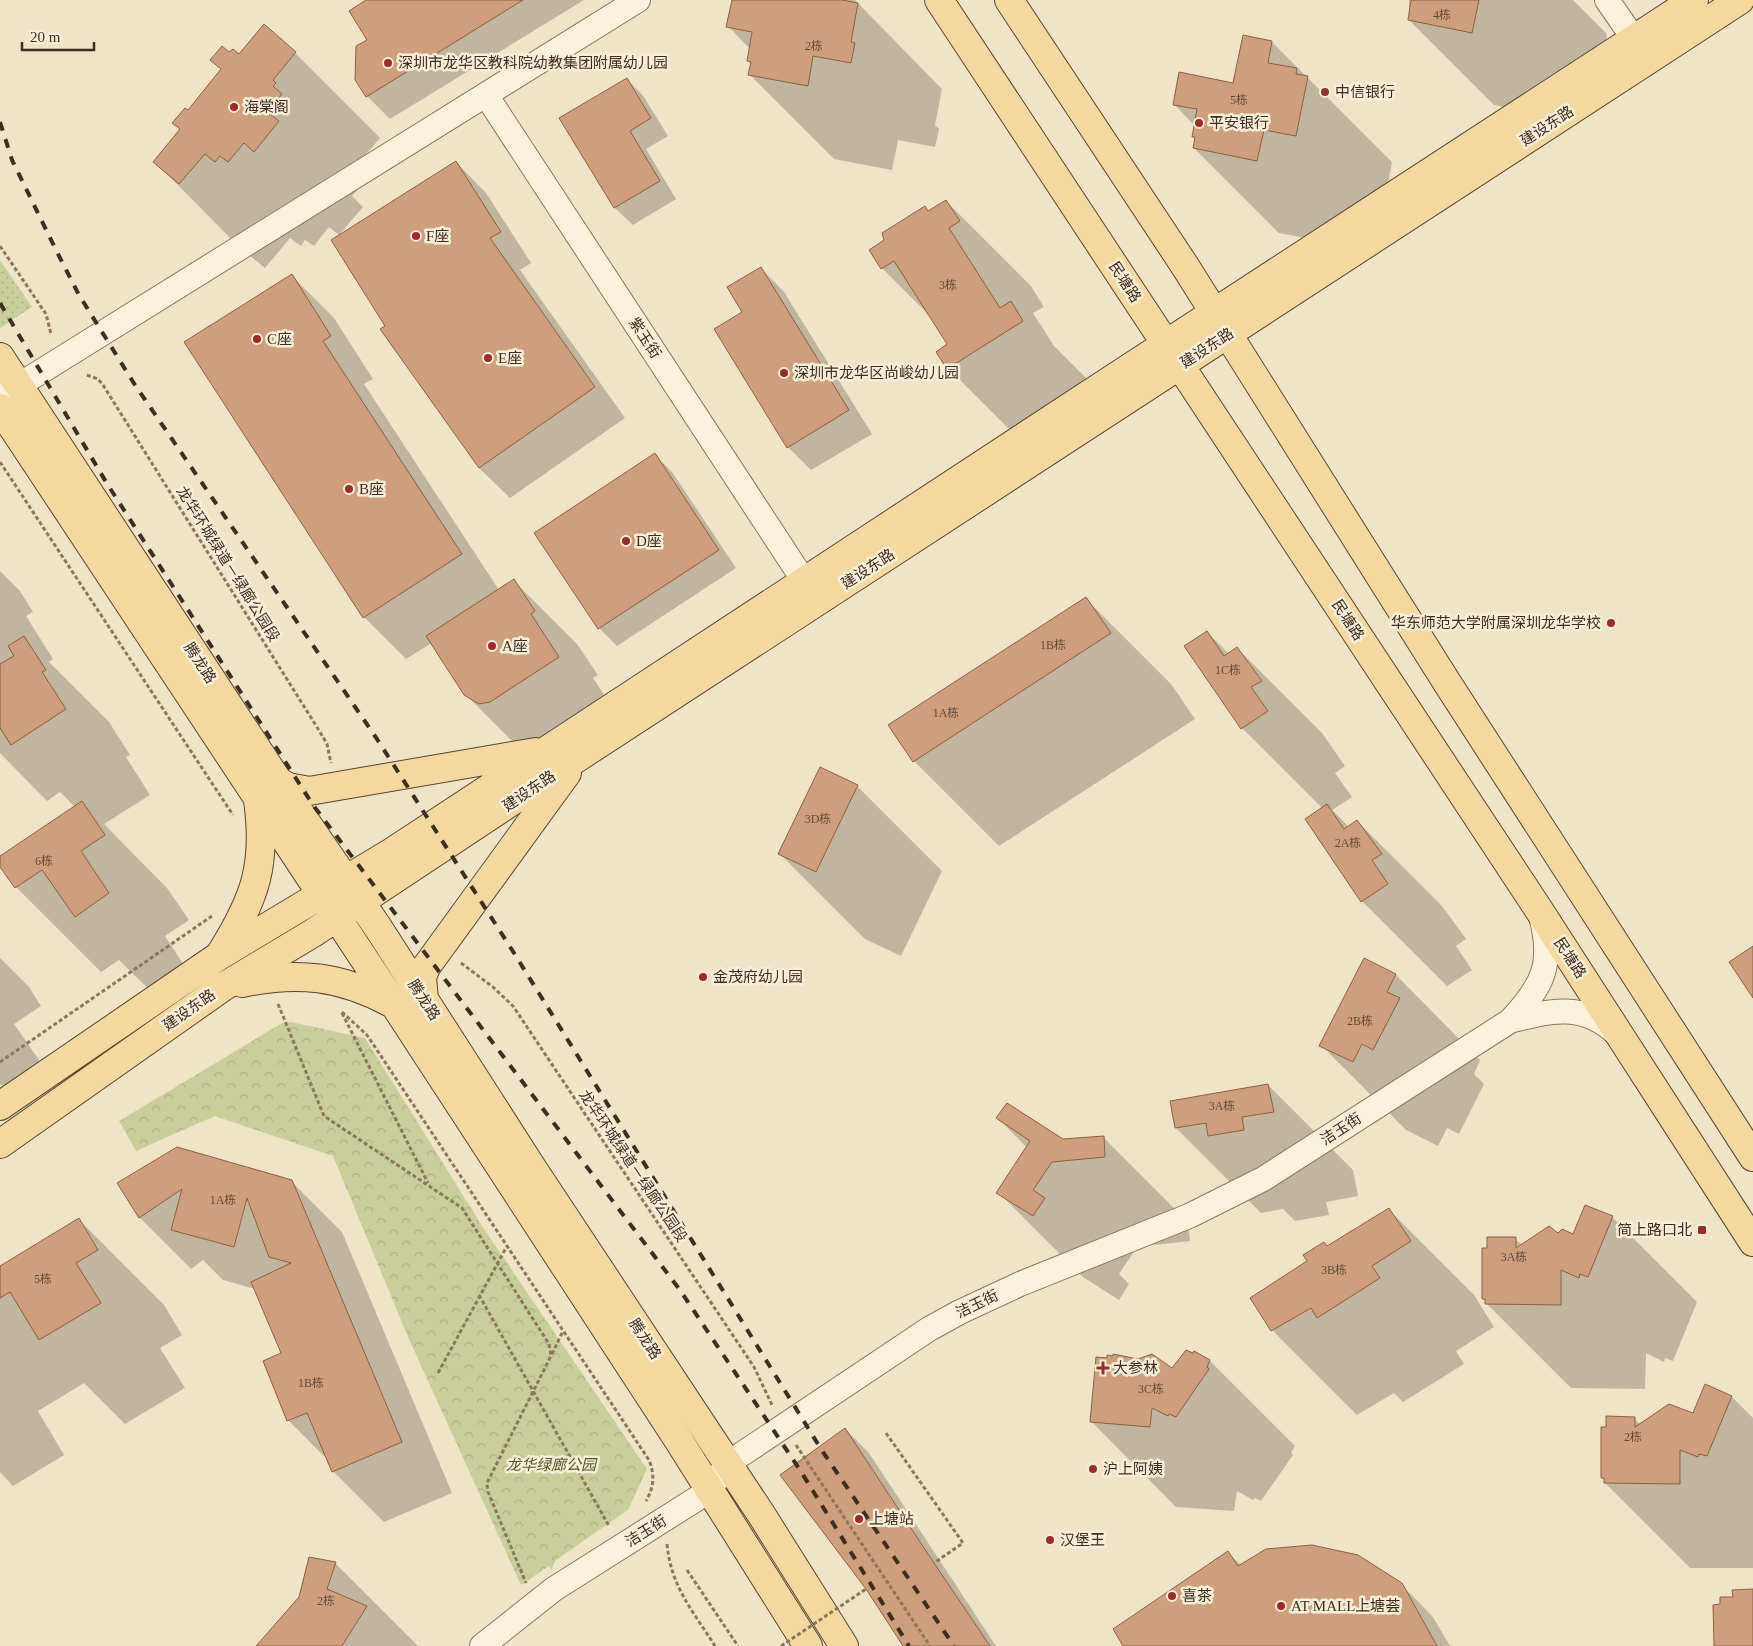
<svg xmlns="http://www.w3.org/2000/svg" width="1753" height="1646" viewBox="0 0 1753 1646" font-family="'Times New Roman','Noto Sans SC',serif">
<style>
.grass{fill:url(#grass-dots)}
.park{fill:url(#park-crowns)}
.shadow{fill:#0003}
.building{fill:#cf9f7d;stroke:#8d5f41}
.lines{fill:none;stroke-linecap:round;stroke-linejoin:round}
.minor-casing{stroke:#8d765c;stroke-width:26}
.major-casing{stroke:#5b4430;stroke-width:30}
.path{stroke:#8d765c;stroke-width:3;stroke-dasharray:4 2.5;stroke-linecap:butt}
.minor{stroke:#faf1dc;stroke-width:24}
.major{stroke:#f3d9a0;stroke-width:28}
.rail{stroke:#3d2e20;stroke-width:4;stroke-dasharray:9 9;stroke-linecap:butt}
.path-bridge{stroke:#8d765c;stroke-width:3;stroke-dasharray:4 2.5;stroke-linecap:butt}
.poi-dot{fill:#9e2a2b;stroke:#f7eed8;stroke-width:2}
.labels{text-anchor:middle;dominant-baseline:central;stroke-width:5;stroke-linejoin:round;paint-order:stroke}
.number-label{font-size:12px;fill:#624a37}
.poi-label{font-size:15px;fill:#3d2e20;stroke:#f7eed8;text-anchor:start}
.street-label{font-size:15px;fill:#3d2e20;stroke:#f7eed8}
.park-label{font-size:15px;font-style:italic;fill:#4d5a26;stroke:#f7eed8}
</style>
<defs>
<pattern id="grass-dots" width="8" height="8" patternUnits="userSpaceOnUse" patternTransform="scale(1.25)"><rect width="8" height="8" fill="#c9cf9b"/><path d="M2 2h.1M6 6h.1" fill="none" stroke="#aeb285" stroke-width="1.8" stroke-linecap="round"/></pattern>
<pattern id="park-crowns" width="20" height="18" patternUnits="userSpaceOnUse" patternTransform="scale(1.25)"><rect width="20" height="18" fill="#c9cf9b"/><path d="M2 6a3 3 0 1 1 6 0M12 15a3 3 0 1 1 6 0" fill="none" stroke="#aeb285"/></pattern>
</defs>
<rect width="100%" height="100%" fill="#f0e4c8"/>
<path class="grass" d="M 0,260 L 32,307 L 0,328 Z"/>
<path class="park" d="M 291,1022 L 365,1038 L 484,1229 L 647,1469 L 628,1510 L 556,1560 L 551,1570 L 549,1566 L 521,1585 L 408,1337 L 333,1156 L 215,1116 L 136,1151 L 119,1121 L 282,1023 Z"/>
<path class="shadow" d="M 368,0 L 584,0 L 390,119 L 367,96 Z
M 785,0 L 855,0 L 942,89 L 935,125 L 939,129 L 935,147 L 898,140 L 892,170 L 834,159 L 749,74 L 751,64 L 748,61 L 750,49 L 728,26 Z
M 1409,0 L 1573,0 L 1607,34 L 1596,92 L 1557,117 L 1494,105 L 1409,20 Z
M 264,26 L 295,53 L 380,138 L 357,165 L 366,180 L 352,196 L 363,207 L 339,235 L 329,227 L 314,246 L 305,240 L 301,246 L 290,238 L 265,268 L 239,247 L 155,162 L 181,130 L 174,123 L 188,111 L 222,70 L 211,60 L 229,54 L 239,56 Z
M 1272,42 L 1392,162 L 1381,220 L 1342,245 L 1279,233 L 1194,148 L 1195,126 L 1174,104 L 1234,84 Z
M 627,79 L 644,97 L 668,136 L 646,149 L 676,199 L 633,225 L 615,208 L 561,119 Z
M 456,162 L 486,193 L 531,263 L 520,270 L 625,418 L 510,498 L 479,468 L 387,326 Z
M 946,201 L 1031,286 L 1044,307 L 1033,313 L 1054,346 L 1096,388 L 1033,453 L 948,368 L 949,345 L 932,318 L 882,268 L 928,212 Z
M 761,268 L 784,292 L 872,434 L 811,470 L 788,447 L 744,312 Z
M 292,276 L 334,318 L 373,379 L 364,384 L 499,590 L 514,581 L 577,644 L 598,675 L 593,678 L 621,720 L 529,758 L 465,694 L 432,643 L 406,659 L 364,617 Z
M 655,455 L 672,472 L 736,568 L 617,646 L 599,628 Z
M 0,571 L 20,591 L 33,612 L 26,616 L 53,659 L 49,662 L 109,722 L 130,755 L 126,757 L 150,795 L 104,824 L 167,888 L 189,920 L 165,936 L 193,979 L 161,1001 L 119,960 L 101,972 L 16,887 L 0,864 L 0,858 L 75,807 L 60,792 L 47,801 L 0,753 Z
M 1086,599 L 1171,684 L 1195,719 L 999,846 L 914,761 Z
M 1207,632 L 1229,654 L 1237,648 L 1322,733 L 1345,766 L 1335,773 L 1352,797 L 1332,810 L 1349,827 L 1357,821 L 1442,906 L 1466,939 L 1456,946 L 1472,970 L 1447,986 L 1362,901 L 1306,819 L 1322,808 L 1242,728 L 1186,646 Z
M 857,786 L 942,871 L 901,956 L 865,939 L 780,854 Z
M 0,958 L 29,987 L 41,1006 L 14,1024 L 44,1067 L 6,1089 L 0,1084 Z
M 1364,959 L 1396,975 L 1480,1060 L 1474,1074 L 1484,1084 L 1459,1134 L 1447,1128 L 1438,1146 L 1406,1130 L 1321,1045 Z
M 1268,1085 L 1353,1170 L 1358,1196 L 1326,1202 L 1329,1215 L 1295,1221 L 1283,1209 L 1261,1213 L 1176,1128 Z
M 998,1118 L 1063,1141 L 1103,1137 L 1188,1222 L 1190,1241 L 1137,1247 L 1119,1274 L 1129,1284 L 1119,1300 L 1083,1277 L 998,1192 L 1027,1148 Z
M 291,1181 L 342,1232 L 452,1493 L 384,1522 L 333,1471 L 328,1460 L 288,1420 L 283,1354 L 255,1289 L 223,1280 L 203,1260 L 191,1269 L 140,1218 L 119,1183 Z
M 1389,1210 L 1474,1295 L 1494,1327 L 1456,1351 L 1464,1364 L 1403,1402 L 1394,1393 L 1357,1415 L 1272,1330 L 1309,1262 L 1328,1247 Z
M 1612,1217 L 1697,1302 L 1673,1361 L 1665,1358 L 1664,1362 L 1646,1353 L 1645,1389 L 1571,1388 L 1486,1303 L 1483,1298 L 1488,1249 L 1515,1239 L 1522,1245 L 1558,1235 L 1574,1236 Z
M 79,1220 L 164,1305 L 182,1335 L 160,1348 L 185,1388 L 125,1424 L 84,1383 L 38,1411 L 64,1455 L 13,1486 L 0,1472 L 0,1268 Z
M 1195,1352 L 1210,1361 L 1295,1446 L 1291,1453 L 1293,1455 L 1261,1501 L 1255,1498 L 1253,1500 L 1237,1491 L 1234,1511 L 1176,1507 L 1092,1422 L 1173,1370 Z
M 1732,1397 L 1753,1418 L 1753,1568 L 1690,1568 L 1605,1483 L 1603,1477 L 1634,1419 L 1641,1425 L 1693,1415 Z
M 845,1429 L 869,1453 L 996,1646 L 904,1646 Z
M 1228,1553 L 1241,1565 L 1401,1584 L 1433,1617 L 1450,1646 L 1125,1646 Z
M 335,1563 L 418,1646 L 258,1646 Z"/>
<path class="building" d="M 366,0 L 523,0 L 366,97 L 355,80 L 356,46 L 367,40 L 349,11 Z
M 732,0 L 842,0 L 858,3 L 851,42 L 855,43 L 851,63 L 813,56 L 808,86 L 748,75 L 751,62 L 747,61 L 752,32 L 726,27 Z
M 1411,0 L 1479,0 L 1472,33 L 1408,20 Z
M 264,24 L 296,52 L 273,80 L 276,83 L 273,86 L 282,94 L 267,112 L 279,121 L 254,152 L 244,143 L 228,162 L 220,156 L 215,162 L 205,154 L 179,184 L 153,162 L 180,129 L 172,123 L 185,108 L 188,110 L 221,69 L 210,60 L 222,46 L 229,52 L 233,49 L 239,54 Z
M 1243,35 L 1272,41 L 1268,63 L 1297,68 L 1296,74 L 1308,76 L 1296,136 L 1264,130 L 1257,161 L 1193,148 L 1195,137 L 1192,137 L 1197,109 L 1173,105 L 1179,72 L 1233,83 Z
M 627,78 L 651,118 L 630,131 L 660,181 L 614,208 L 559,118 Z
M 456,161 L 501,232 L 490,238 L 595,387 L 479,468 L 380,329 L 385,326 L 331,240 Z
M 946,200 L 960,221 L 949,228 L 1000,308 L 1011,301 L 1023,321 L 947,369 L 936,352 L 947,344 L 894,261 L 881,269 L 869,250 L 884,240 L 882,233 L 925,206 L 928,211 Z
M 761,267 L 849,410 L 787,448 L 714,329 L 742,312 L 727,287 Z
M 292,274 L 331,336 L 323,341 L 462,554 L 363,618 L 184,342 Z
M 655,453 L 719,550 L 598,629 L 534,533 Z
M 514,579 L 535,611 L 531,614 L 559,657 L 490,702 L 479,704 L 464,695 L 426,636 Z
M 1086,597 L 1111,633 L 913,762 L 888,725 Z
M 1207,631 L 1224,656 L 1237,647 L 1262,681 L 1251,687 L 1268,711 L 1241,729 L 1184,646 Z
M 24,636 L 46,670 L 42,672 L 66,709 L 11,745 L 0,728 L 0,664 L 14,656 L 8,646 Z
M 820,767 L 858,785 L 816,872 L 778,854 Z
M 82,801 L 105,835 L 81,851 L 109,893 L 75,917 L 42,870 L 15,888 L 0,867 L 0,856 Z
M 1327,804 L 1344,829 L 1357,820 L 1382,854 L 1372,860 L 1388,884 L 1361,902 L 1305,819 Z
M 1753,946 L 1753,998 L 1729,962 Z
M 1364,958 L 1396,974 L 1387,992 L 1400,998 L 1373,1050 L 1362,1044 L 1353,1062 L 1319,1046 Z
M 1268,1084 L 1274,1112 L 1242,1117 L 1244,1130 L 1208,1136 L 1206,1123 L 1175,1128 L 1170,1101 Z
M 1007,1103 L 1063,1139 L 1104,1136 L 1105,1157 L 1052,1162 L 1033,1190 L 1045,1198 L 1033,1216 L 996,1193 L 1030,1141 L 996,1118 Z
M 177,1147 L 292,1180 L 402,1442 L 332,1472 L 307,1413 L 287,1421 L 263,1361 L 281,1353 L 251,1282 L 291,1263 L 269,1257 L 247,1198 L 234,1247 L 171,1230 L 182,1189 L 139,1218 L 117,1183 Z
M 1585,1205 L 1613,1216 L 1588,1277 L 1580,1274 L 1579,1278 L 1561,1270 L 1561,1305 L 1485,1304 L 1485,1299 L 1482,1299 L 1482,1248 L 1487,1248 L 1487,1237 L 1516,1237 L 1516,1248 L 1549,1226 L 1558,1233 L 1562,1229 L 1573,1234 Z
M 1389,1208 L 1411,1241 L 1372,1266 L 1380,1278 L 1317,1318 L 1311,1308 L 1271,1331 L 1250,1298 L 1307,1261 L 1303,1255 L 1324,1242 L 1327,1246 Z
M 79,1218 L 98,1250 L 76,1263 L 101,1303 L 39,1340 L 10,1292 L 0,1298 L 0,1266 Z
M 1186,1350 L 1193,1353 L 1194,1351 L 1210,1360 L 1207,1367 L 1209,1369 L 1176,1417 L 1169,1414 L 1168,1416 L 1152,1408 L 1150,1427 L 1090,1422 L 1096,1357 L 1107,1358 L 1107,1355 L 1113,1356 L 1113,1354 L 1138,1359 L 1152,1354 L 1172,1368 Z
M 1705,1384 L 1732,1396 L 1707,1456 L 1699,1454 L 1698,1457 L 1680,1450 L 1680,1484 L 1604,1483 L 1604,1478 L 1601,1478 L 1601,1427 L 1606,1427 L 1606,1416 L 1635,1417 L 1635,1427 L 1669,1404 L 1693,1413 Z
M 845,1428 L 934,1563 L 990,1646 L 903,1646 L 866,1589 L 780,1475 Z
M 1312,1545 L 1358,1555 L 1402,1583 L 1437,1646 L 1123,1646 L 1113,1629 L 1228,1551 L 1238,1566 L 1266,1549 Z
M 309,1557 L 336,1562 L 327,1589 L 367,1606 L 342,1646 L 256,1646 L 299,1597 Z
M 1753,1589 L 1753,1646 L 1714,1646 L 1713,1605 L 1720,1604 L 1720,1597 L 1733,1597 L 1732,1590 Z"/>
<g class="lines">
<g class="minor-casing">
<path id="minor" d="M 1607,0 L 1634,39
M 486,95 L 804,581
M 0,397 L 638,0
M 1510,1021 C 1552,1010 1584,1002 1618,1035
M 482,1646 L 554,1589 L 709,1491 L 727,1464 L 929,1329 L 960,1312 L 1020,1284 L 1189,1216 L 1263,1179 L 1510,1021 C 1543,986 1554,964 1541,916"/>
</g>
<g class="major-casing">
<path id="major" d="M 939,0 L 1539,910 L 1753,1242
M 1009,0 L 1185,266 L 1446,681 L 1753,1157
M 0,357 L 278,781 L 379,929 L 531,1166 L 761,1514 L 844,1646
M 0,408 L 394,1004 L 679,1441 L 808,1646
M 278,781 L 288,787 L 309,791 L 536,752
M 221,953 C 255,899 267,865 258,800
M 242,983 C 298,971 341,976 391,1003
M 424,1000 L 422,977 L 426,967 L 567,773
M 0,1106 L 219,956 L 392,852 L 1117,376 L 1694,0
M 0,1144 L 223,987 L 313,933 L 577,758 L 1740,0"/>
</g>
<path class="path" d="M 0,246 L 46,314 L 51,334
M 87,375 L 98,379 L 103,385 L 320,732 L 327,744 L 331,763
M 0,462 L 233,815
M 461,963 L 493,987 L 513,1006 L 754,1367 L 772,1405
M 278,1004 L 324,1116 L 462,1208 L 549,1344 L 551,1355 L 549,1360 L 487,1483 L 488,1492 L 526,1583
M 342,1012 L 367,1035 L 649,1460 C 655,1475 654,1487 646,1501
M 342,1013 L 428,1183
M 0,1062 L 212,916
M 479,1295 L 609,1526
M 552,1354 L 563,1331
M 438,1373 L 507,1246
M 886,1433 L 963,1543 L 934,1563
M 796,1445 L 930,1646
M 667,1544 C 671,1587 693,1611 715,1646
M 687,1570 L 738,1646"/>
<use href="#minor" class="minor"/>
<use href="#major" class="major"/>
<path class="rail" d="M 0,122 L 12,160 L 56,250 L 79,295 L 135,385 L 377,739 L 514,953 L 821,1449 L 954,1646
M 0,303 L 106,482 L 313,805 L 680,1290 L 800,1470 L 909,1646"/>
<path class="path-bridge" d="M 781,1646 L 866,1589"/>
</g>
<g class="poi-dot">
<circle cx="388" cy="63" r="5"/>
<circle cx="1325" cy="92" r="5"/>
<circle cx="234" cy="107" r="5"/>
<circle cx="1199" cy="123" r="5"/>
<circle cx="416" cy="236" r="5"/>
<circle cx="257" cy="339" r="5"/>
<circle cx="488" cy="358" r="5"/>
<circle cx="784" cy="373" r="5"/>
<circle cx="349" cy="489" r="5"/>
<circle cx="626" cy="541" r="5"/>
<circle cx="1611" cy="623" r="5"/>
<circle cx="492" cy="646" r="5"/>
<circle cx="703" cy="977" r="5"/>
<rect x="1697" y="1225" width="10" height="10" rx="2.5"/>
<path d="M1100.5 1360.5h5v5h5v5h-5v5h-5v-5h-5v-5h5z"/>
<circle cx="1093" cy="1469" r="5"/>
<circle cx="859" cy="1519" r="5"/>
<circle cx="1050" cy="1540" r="5"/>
<circle cx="1172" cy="1596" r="5"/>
<circle cx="1281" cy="1606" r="5"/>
</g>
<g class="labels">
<g class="number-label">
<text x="1442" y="15">4栋</text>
<text x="814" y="46">2栋</text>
<text x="1239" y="100">5栋</text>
<text x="948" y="285">3栋</text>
<text x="1053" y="645">1B栋</text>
<text x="1228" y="670">1C栋</text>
<text x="946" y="713">1A栋</text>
<text x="818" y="819">3D栋</text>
<text x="1348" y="843">2A栋</text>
<text x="44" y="861">6栋</text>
<text x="1360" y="1021">2B栋</text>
<text x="1222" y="1106">3A栋</text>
<text x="223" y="1200">1A栋</text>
<text x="1514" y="1257">3A栋</text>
<text x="1334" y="1270">3B栋</text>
<text x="43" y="1279">5栋</text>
<text x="311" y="1383">1B栋</text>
<text x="1151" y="1389">3C栋</text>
<text x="1633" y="1437">2栋</text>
<text x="326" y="1601">2栋</text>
</g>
<g class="poi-label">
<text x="398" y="63">深圳市龙华区教科院幼教集团附属幼儿园</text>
<text x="1335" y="92">中信银行</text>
<text x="244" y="107">海棠阁</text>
<text x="1209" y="123">平安银行</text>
<text x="426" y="236">F座</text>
<text x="267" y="339">C座</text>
<text x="498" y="358">E座</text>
<text x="794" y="373">深圳市龙华区尚峻幼儿园</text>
<text x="359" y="489">B座</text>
<text x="636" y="541">D座</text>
<text x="1601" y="623" text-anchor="end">华东师范大学附属深圳龙华学校</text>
<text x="502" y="646">A座</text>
<text x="713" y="977">金茂府幼儿园</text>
<text x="1692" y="1230" text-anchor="end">简上路口北</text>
<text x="1113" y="1368">大参林</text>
<text x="1103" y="1469">沪上阿姨</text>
<text x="869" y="1519">上塘站</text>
<text x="1060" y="1540">汉堡王</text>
<text x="1182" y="1596">喜茶</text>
<text x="1291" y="1606">AT MALL上塘荟</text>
</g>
<g class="street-label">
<text transform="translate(1547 126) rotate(-33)">建设东路</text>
<text transform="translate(1125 282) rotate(57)">民塘路</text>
<text transform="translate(645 338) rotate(57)">紫玉街</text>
<text transform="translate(1207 348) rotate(-33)">建设东路</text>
<text transform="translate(228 564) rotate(58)">龙华环城绿道－绿廊公园段</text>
<text transform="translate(868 569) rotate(-33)">建设东路</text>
<text transform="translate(1348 620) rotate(57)">民塘路</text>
<text transform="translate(200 663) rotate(57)">腾龙路</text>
<text transform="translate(529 791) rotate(-34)">建设东路</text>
<text transform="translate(1570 958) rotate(57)">民塘路</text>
<text transform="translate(424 1000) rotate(57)">腾龙路</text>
<text transform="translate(189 1010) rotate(-35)">建设东路</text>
<text transform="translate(1341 1129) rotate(-33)">洁玉街</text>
<text transform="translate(633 1166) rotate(56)">龙华环城绿道－绿廊公园段</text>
<text transform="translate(977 1304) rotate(-26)">洁玉街</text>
<text transform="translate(645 1339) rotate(57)">腾龙路</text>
<text transform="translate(646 1531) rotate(-32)">洁玉街</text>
</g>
<g class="park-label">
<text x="551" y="1465">龙华绿廊公园</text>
</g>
</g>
<path d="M22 42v8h72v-8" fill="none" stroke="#3d2e20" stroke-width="2.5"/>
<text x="30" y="42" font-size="15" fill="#3d2e20" stroke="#f7eed8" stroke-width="4" paint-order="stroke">20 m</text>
</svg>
